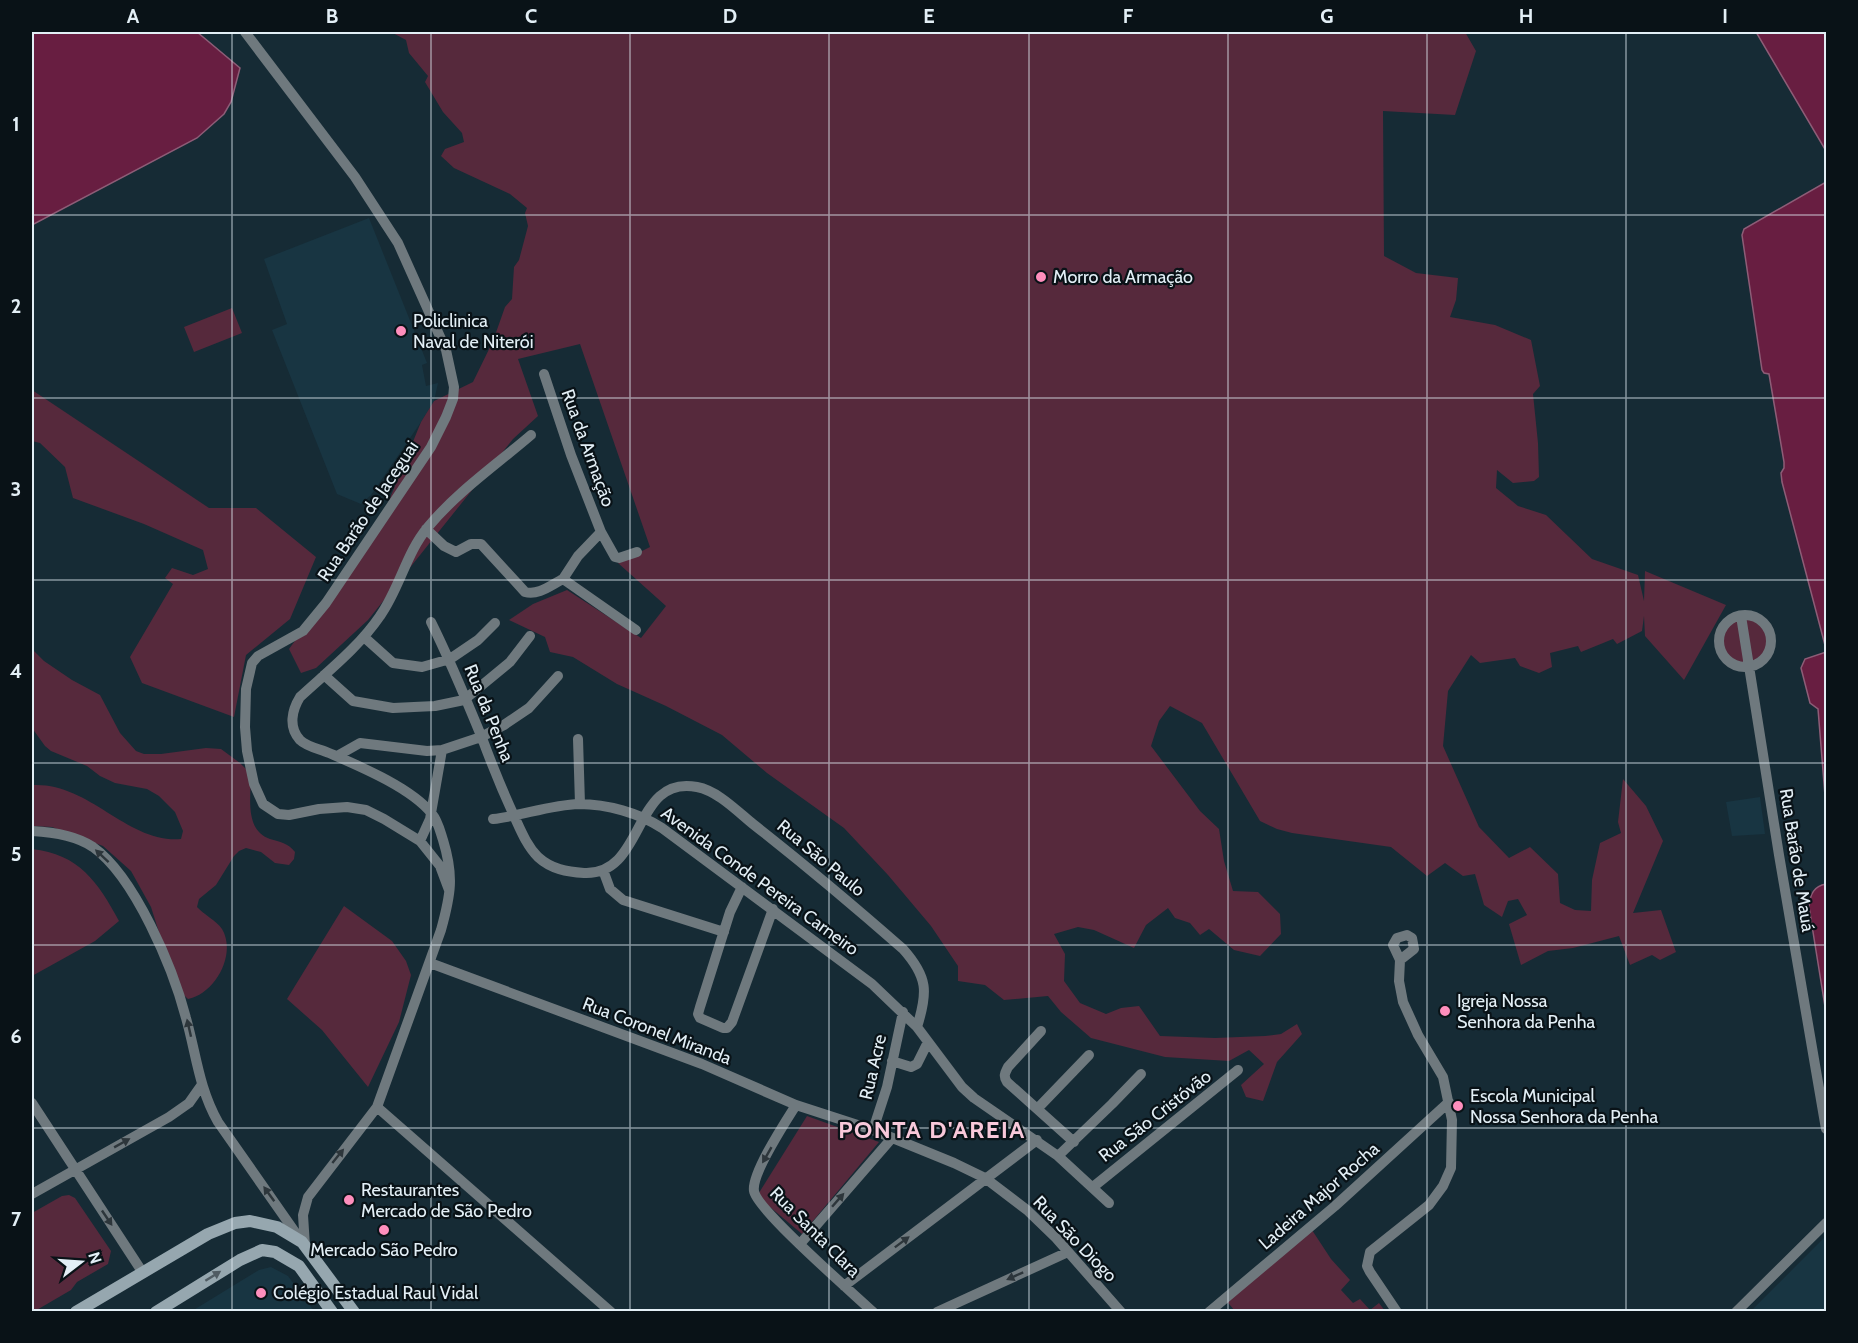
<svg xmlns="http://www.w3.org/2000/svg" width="1858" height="1343" viewBox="0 0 1858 1343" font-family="Cabin,sans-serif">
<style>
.built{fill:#183542}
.green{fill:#56293c}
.water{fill:#681e41;stroke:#8d5d77;stroke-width:1.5}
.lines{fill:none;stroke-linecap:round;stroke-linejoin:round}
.minor{stroke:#6f797e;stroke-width:10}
.secondary{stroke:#96a7af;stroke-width:12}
.oneway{fill:#2d363b}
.oneway2{fill:#505c63}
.grid{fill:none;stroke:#e3eff6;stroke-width:1.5;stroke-opacity:0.55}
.poi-dot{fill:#fe8ebc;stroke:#091217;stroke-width:2}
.labels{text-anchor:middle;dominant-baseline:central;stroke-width:4.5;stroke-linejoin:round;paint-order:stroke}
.poi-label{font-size:18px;fill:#e3eff6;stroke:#091217;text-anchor:start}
.street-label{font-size:18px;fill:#e3eff6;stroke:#091217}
.district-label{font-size:24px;font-weight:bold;letter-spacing:1.5px;fill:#f9c8da;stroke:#091217}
.neatline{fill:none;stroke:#e3eff6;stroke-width:2}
.grid-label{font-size:20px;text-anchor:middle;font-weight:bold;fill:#e3eff6}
</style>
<rect width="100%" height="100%" fill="#162b35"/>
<path class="built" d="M 369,218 L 427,363 L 422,365 L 426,386 L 438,383 L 434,401 L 421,422 L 371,495 L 361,504 L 337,494 L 272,330 L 287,324 L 264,259 Z
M 1760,797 L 1765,834 L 1732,836 L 1726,802 Z
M 1826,1236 L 1826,1311 L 1751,1311 Z
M 271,1267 L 288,1276 L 314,1311 L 192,1311 L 259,1270 Z"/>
<path class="green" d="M 391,32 L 1465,32 L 1476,51 L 1455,115 L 1383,111 L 1384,256 L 1416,273 L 1458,278 L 1456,300 L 1450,317 L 1495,325 L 1531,340 L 1540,386 L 1533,394 L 1538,443 L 1539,477 L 1534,481 L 1513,483 L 1497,470 L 1496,488 L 1518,506 L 1546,515 L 1592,559 L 1638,575 L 1644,601 L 1645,571 L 1726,605 L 1684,680 L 1645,636 L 1644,616 L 1642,631 L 1617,644 L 1613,639 L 1581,652 L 1578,646 L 1550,653 L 1552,667 L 1539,673 L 1520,666 L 1515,658 L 1480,663 L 1471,655 L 1448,691 L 1443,746 L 1479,827 L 1509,858 L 1530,847 L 1558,874 L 1560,903 L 1575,910 L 1591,911 L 1592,880 L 1600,843 L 1621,833 L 1618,822 L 1623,779 L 1646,806 L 1663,841 L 1633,913 L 1661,910 L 1676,952 L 1660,960 L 1652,955 L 1630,965 L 1619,936 L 1573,948 L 1548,951 L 1521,965 L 1509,924 L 1527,915 L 1518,899 L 1508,901 L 1502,917 L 1484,905 L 1475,874 L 1463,876 L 1445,863 L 1427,876 L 1391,847 L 1292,833 L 1277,829 L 1260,821 L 1202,723 L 1170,706 L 1159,721 L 1151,746 L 1200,811 L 1219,829 L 1224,861 L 1233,891 L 1258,892 L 1280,914 L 1281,934 L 1260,956 L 1234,950 L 1209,929 L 1200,935 L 1190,923 L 1175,918 L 1168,908 L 1146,925 L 1134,948 L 1094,930 L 1078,927 L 1054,934 L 1065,954 L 1064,981 L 1080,1003 L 1106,1014 L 1121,1008 L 1139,1006 L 1160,1036 L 1215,1038 L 1265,1036 L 1281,1034 L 1297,1024 L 1302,1034 L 1277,1062 L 1263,1101 L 1246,1097 L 1241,1085 L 1264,1064 L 1249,1050 L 1229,1061 L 1165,1057 L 1091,1038 L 1061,1012 L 1048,996 L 1004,1000 L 985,985 L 958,981 L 958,966 L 931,926 L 888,875 L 844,828 L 767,773 L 722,735 L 666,706 L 617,684 L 573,657 L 550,652 L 545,637 L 509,620 L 533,604 L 567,590 L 641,638 L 666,606 L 618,563 L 650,547 L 580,344 L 518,359 L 538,416 L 513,439 L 368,620 L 316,668 L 301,673 L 289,649 L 379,525 L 421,422 L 434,401 L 473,382 L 493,341 L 505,307 L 512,299 L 514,267 L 519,260 L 528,226 L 525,213 L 527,208 L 510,194 L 454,168 L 441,156 L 445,149 L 464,142 L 462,133 L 443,112 L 425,82 L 428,76 L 409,53 L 406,40 Z
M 232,308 L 242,333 L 194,352 L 184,327 Z
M 32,390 L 209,508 L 256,508 L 316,557 L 290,619 L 246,655 L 234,717 L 142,683 L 130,657 L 173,584 L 165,578 L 172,568 L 193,575 L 208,569 L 203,550 L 144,524 L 73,498 L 65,467 L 40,443 L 32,441 Z
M 1744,618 C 1759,618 1767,629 1769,642 L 1764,657 L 1752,664 Z
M 1739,619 L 1748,664 L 1735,662 L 1724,650 C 1722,637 1725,624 1739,619 Z
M 32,649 L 44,661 L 72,680 L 100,695 L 120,733 L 136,751 L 144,754 L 161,754 L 206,748 L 221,749 L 240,763 L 251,774 C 251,796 244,830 270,839 C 280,842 288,843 295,852 L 294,859 L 289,865 L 275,863 L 261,852 L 246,848 L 239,851 L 234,856 L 216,885 L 199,899 L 197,907 C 204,915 216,920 222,929 C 237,954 215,994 188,999 L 177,989 L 151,907 L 131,871 L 103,846 L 52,827 L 32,826 L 32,785 C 90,782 126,843 181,839 L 183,831 L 175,812 L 159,796 L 147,789 L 115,783 L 100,776 L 87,766 L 51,751 L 45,746 L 32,728 Z
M 32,849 C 79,854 98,882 119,921 L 95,941 L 32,976 Z
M 344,906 L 392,941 L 406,961 L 411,975 L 399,1022 L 368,1087 L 322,1030 L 287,999 Z
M 807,1116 L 879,1142 L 802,1234 L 757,1196 Z
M 69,1195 L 75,1198 L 111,1251 L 108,1264 L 77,1282 L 71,1290 L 35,1311 L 32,1311 L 32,1213 L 62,1196 Z
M 1310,1227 L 1331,1259 L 1350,1280 L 1341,1290 L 1353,1303 L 1360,1299 L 1370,1310 L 1379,1303 L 1385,1311 L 1235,1311 L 1224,1298 Z"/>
<path class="water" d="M 32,32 L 197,32 L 240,68 L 231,102 L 224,114 L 197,138 L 32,225 Z
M 1756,32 L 1826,32 L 1826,151 Z
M 1826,182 L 1826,649 L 1782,482 L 1781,473 L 1784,468 L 1784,462 L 1769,374 L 1764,373 L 1762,370 L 1742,235 L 1744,229 Z
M 1826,652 L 1826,808 L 1818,709 L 1810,703 L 1801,668 L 1805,659 Z
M 1826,884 L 1826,1013 L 1809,907 C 1810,894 1814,886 1826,884 Z"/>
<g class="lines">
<path class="minor" d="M 245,32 L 355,177 L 398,243 L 446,350 L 454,387 L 453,399 L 446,417 L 431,447 L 326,603 L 303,631 L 258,656 L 252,663 L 246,689 L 245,727 L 247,751 L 254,784 L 263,804 L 278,814 L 289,815 L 319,809 L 347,807 L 366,810 L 384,819 L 420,841 L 440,866 L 449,890
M 544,374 L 571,455 L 601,532 L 578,556 L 563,579
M 426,529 L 444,546 L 456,552 L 471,544 L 481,544 L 525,592 C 538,596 551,585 563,579 L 636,630
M 601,532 L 615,557 L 619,558 L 637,552
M1719 641a26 26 0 1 1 52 0a26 26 0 1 1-52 0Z
M 1741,616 L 1779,855 L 1826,1129
M 431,622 C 450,660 466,699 482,738 C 492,765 503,792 515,818 C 521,831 527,846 538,857 C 551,869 567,872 584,873 C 646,876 632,774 697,787 C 718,791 737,811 753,824 C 804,864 854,906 903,949 C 928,977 928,992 917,1027
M 364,637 L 393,663 L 422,667 L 450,659 L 478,640 L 495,623
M 324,675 L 353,701 L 393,708 L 435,706 L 464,700 L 510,662 L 530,636
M 578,739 L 580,804
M 337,756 L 360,743 L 427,751 L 442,750 L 481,737 L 504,725 L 529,708 L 558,676
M 493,819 C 521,816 550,805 579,804 C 607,804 639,813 662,828 L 872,984 L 917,1027 L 962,1087 L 974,1098 L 1058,1156 L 1109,1203
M 32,831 C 53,832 75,835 93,847 C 135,877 173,968 186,1018 C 196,1053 199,1089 218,1122 L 302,1242
M 420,841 L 430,819 L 442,750
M 603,870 L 610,889 L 623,900 L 724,932
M 742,887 L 730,912 L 700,1007 L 698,1014 L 700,1018 L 723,1028 L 727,1028 L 732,1022 L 773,909
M 430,963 L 702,1064 L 796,1105 L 873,1130 L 954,1163 L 985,1178 L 1027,1210 L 1056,1238 L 1121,1312
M 1041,1031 L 1008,1067 C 1005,1073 1003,1076 1007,1082 L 1074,1142
M 892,1061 L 911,1067 L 917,1064 L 928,1042
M 32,1103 L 143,1273
M 796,1105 C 786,1121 751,1174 754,1191 C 756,1209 854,1294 873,1312
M 377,1107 L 611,1312
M 1038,1108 L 1089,1055
M 873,1130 L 887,1087 L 903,1012
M 1058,1156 L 1112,1104 L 1141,1074
M 1093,1187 L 1238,1070
M 32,1194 L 169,1117 L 189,1103 L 201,1086
M 800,1244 L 892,1138
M 305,1246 L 303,1215 L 308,1197 L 377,1107 L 441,930 C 451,894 454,876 443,840 C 440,831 438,821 432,814 C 412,788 359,766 329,753 C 320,749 307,747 300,740 C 288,727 292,710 300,697 C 327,672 359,647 380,616 C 400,588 406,553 428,527 C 457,492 496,465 531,435
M 844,1286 L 1037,1140
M 937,1312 L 1068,1252
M 1209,1312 L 1335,1206 L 1449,1102
M 1397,1312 L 1370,1272 L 1367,1266 L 1370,1252 L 1429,1205 L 1443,1186 L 1451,1168 L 1452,1120 L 1443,1077 L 1418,1035 L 1403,1002 L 1399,981 L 1400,960 L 1414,949 L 1412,938 L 1407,935 L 1397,938 L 1393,945 L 1400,960
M 1736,1312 L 1826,1223"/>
<path class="secondary" d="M 76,1312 L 208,1234 L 235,1223 L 250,1221 L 277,1227 L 302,1242 L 354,1312
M 156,1312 L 240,1260 L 262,1250 L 275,1252 L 299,1266 L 332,1312"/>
</g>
<defs><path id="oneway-solid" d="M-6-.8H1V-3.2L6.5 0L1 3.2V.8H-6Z" transform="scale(1.5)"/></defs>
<g class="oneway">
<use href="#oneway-solid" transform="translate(102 856) rotate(-137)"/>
<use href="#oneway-solid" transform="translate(189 1028) rotate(-103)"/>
<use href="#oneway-solid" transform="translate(122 1143) rotate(-29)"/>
<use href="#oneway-solid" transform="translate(767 1155) rotate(120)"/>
<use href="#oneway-solid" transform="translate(338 1156) rotate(-51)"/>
<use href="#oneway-solid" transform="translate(269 1194) rotate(-126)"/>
<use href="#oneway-solid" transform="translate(838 1200) rotate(-49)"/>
<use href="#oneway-solid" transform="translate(107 1218) rotate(56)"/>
<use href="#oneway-solid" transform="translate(902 1242) rotate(-37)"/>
<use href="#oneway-solid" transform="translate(1015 1276) rotate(156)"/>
</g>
<use class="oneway2" href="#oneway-solid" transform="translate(213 1276) rotate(-32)"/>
<path class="grid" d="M 232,32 L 232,1312M 431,32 L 431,1312M 630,32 L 630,1312M 829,32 L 829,1312M 1029,32 L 1029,1312M 1228,32 L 1228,1312M 1427,32 L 1427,1312M 1626,32 L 1626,1312M 32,215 L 1826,215M 32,398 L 1826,398M 32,580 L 1826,580M 32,763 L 1826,763M 32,945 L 1826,945M 32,1128 L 1826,1128"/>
<g class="poi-dot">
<circle cx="1041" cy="277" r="6"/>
<circle cx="401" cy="331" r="6"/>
<circle cx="1445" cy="1011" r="6"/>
<circle cx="1458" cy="1106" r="6"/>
<circle cx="349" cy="1200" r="6"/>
<circle cx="384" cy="1230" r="6"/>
<circle cx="261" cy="1293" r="6"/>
</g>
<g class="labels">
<g class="poi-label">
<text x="1053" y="277">Morro da Armação</text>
<text x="413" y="321">Policlinica<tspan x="413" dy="21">Naval de Niterói</tspan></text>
<text x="1457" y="1001">Igreja Nossa<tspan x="1457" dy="21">Senhora da Penha</tspan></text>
<text x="1470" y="1096">Escola Municipal<tspan x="1470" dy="21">Nossa Senhora da Penha</tspan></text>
<text x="361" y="1190">Restaurantes<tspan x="361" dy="21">Mercado de São Pedro</tspan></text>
<text x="384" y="1250" text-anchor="middle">Mercado São Pedro</text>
<text x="273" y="1293">Colégio Estadual Raul Vidal</text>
</g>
<g class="street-label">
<text transform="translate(588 448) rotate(70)">Rua da Armação</text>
<text transform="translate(368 511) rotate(-56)">Rua Barão de Jaceguai</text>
<text transform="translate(489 713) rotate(68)">Rua da Penha</text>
<text transform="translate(821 858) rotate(40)">Rua São Paulo</text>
<text transform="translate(1797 860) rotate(81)">Rua Barão de Mauá</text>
<text transform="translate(760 881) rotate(36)">Avenida Conde Pereira Carneiro</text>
<text transform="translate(657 1031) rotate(21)">Rua Coronel Miranda</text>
<text transform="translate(873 1067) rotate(-77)">Rua Acre</text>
<text transform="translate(1155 1116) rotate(-38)">Rua São Cristóvão</text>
<text transform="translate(1319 1196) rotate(-41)">Ladeira Major Rocha</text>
<text transform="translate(815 1232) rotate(45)">Rua Santa Clara</text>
<text transform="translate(1075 1239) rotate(46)">Rua São Diogo</text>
</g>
<g class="district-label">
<text x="932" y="1129">PONTA D'AREIA</text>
</g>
</g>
<rect width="1858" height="1343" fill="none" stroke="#091217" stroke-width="66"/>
<g transform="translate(81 1262) rotate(73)" stroke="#091217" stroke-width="4.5" paint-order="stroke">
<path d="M0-4.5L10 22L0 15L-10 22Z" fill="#e3eff6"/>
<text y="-9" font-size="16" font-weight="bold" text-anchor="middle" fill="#e3eff6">N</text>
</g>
<rect x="33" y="33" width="1792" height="1277" class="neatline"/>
<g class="grid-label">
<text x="133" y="23">A</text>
<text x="332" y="23">B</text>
<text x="531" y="23">C</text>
<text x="730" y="23">D</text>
<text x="929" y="23">E</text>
<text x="1128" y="23">F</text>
<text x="1327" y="23">G</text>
<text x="1526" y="23">H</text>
<text x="1725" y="23">I</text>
<text x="16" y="131">1</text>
<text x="16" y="313">2</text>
<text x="16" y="496">3</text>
<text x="16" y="678">4</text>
<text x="16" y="861">5</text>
<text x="16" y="1043">6</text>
<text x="16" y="1226">7</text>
</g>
</svg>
